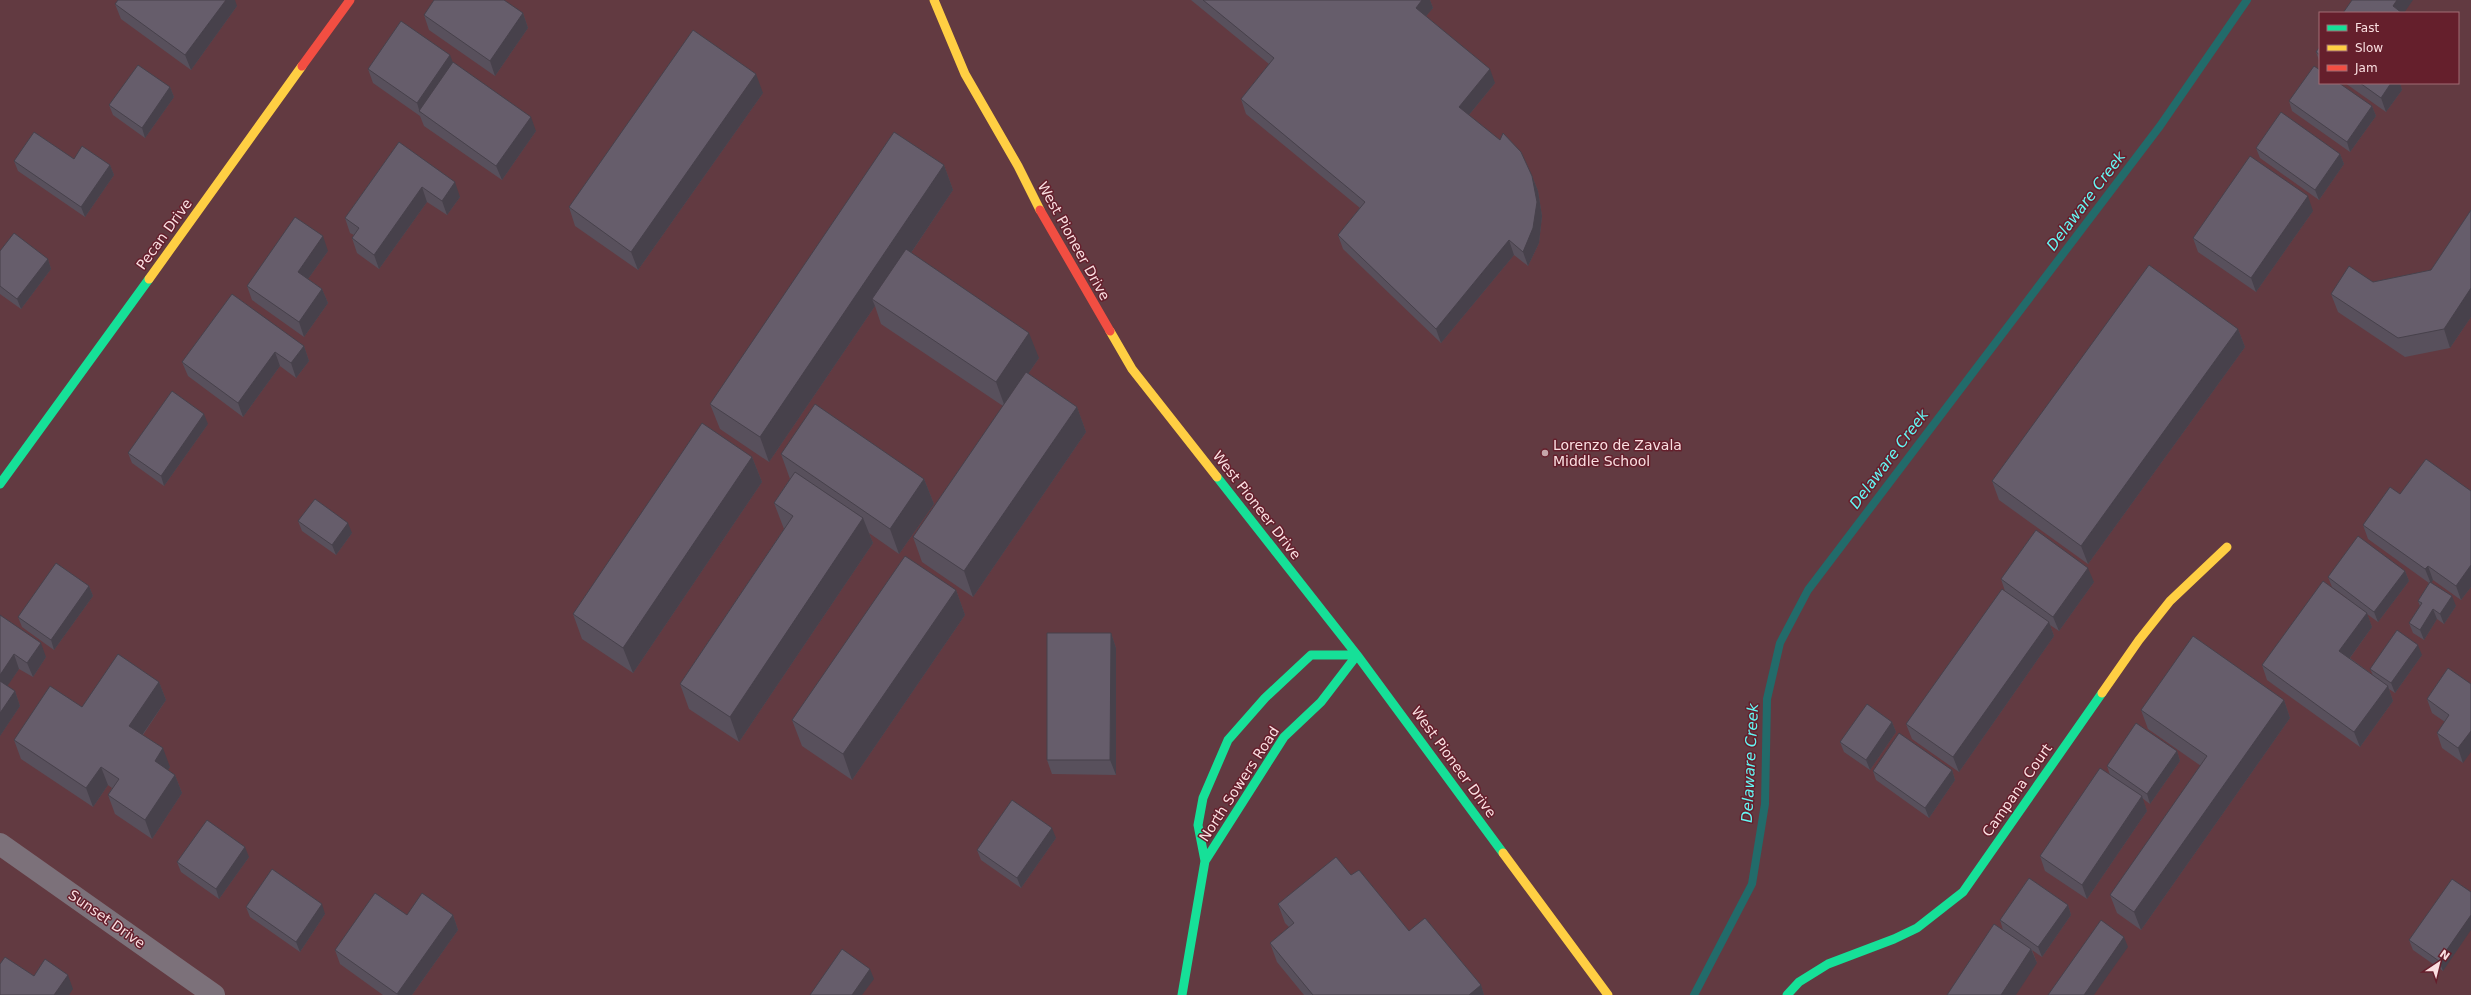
<svg xmlns="http://www.w3.org/2000/svg" width="2471" height="995" viewBox="0 0 2471 995" font-family="'DejaVu Sans',sans-serif">
<style>
.lines{fill:none;stroke-linecap:round;stroke-linejoin:round}
.stream{stroke:#226b6a;stroke-width:8}
.street{stroke:#7c717a;stroke-width:22}
.fast{stroke:#16e098;stroke-width:9}
.slow{stroke:#ffcf43;stroke-width:9}
.jam{stroke:#f24e42;stroke-width:9}
.wall{fill:#58505c}
.shaded-wall{fill:#47414b}
.building{fill:#665d6b;stroke:#47414b}
.poi-dot{fill:#c5a5a9;stroke:#651f2c;stroke-width:1.5}
.labels{text-anchor:middle;dominant-baseline:central;stroke-width:3;stroke-linejoin:round;paint-order:stroke}
.street-label{font-size:14px;fill:#fadfe1;stroke:#651f2c}
.poi-label{font-size:14px;fill:#fadfe1;stroke:#651f2c;text-anchor:start}
.water-label{font-size:15px;font-style:italic;fill:#64f7f4;stroke:#651f2c}
</style>
<rect width="100%" height="100%" fill="#623a41"/>
<g class="lines">
<path class="stream" d="M 1694,995 L 1752,884 L 1765,804 L 1767,699 L 1780,643 L 1808,590 L 2160,126 L 2247,0"/>
<path class="street" d="M 0,844 L 214,995"/>
<path class="fast" d="M 1217,477 L 1357,655 L 1503,853
M 0,484 L 149,279
M 1205,861 L 1284,737 L 1321,702 L 1357,655
M 1182,995 L 1205,861 L 1198,825 L 1203,798 L 1228,740 L 1265,698 L 1311,655 L 1357,655
M 1787,995 L 1799,982 L 1828,964 L 1894,939 L 1917,928 L 1963,892 L 2102,693"/>
<path class="slow" d="M 934,0 L 965,74 L 1018,166 L 1040,210
M 149,279 L 302,66
M 1110,331 L 1132,369 L 1217,477
M 2102,693 L 2139,640 L 2170,601 L 2227,547
M 1503,853 L 1608,995"/>
<path class="jam" d="M 302,66 L 350,0
M 1040,210 L 1110,331"/>
</g>
<path class="wall" d="M 1191,0 L 1430,0 L 1433,8 L 1426,16 L 1495,83 L 1469,115 L 1532,176 L 1538,191 L 1542,216 L 1539,243 L 1528,266 L 1514,255 L 1441,343 L 1343,249 L 1338,235 L 1360,208 L 1246,114 L 1241,99 L 1269,64 Z
M 115,4 L 237,6 L 191,70 L 121,19 Z
M 523,13 L 528,28 L 495,76 L 429,30 L 424,15 Z
M 2320,46 L 2320,63 L 2316,52 Z
M 453,63 L 536,131 L 502,180 L 424,126 L 420,116 L 373,83 L 368,69 Z
M 2345,83 L 2400,83 L 2402,90 L 2386,112 Z
M 170,87 L 174,97 L 145,138 L 113,115 L 109,105 Z
M 763,93 L 638,270 L 575,226 L 569,207 Z
M 2289,101 L 2372,106 L 2376,116 L 2350,152 L 2292,111 Z
M 399,142 L 460,197 L 447,215 L 427,202 L 379,269 L 357,253 L 352,238 L 354,235 L 350,233 L 345,218 Z
M 2256,148 L 2340,154 L 2344,164 L 2319,200 L 2260,158 Z
M 74,159 L 110,165 L 114,175 L 85,217 L 18,171 L 14,161 Z
M 944,165 L 953,190 L 911,253 L 1039,358 L 1028,374 L 1077,407 L 1086,432 L 973,597 L 922,562 L 913,537 L 1003,406 L 881,324 L 875,306 L 769,462 L 720,429 L 710,404 Z
M 2471,210 L 2471,317 L 2450,348 L 2405,357 L 2338,312 L 2331,294 L 2373,282 L 2431,270 Z
M 2313,211 L 2256,292 L 2198,252 L 2193,238 Z
M 0,251 L 48,259 L 51,269 L 21,309 L 0,294 Z
M 328,251 L 308,279 L 322,289 L 328,303 L 304,337 L 252,300 L 247,286 Z
M 2238,329 L 2245,347 L 2088,564 L 1999,500 L 1992,481 Z
M 304,346 L 309,361 L 296,378 L 280,366 L 243,417 L 188,376 L 182,362 Z
M 208,424 L 164,486 L 132,463 L 128,453 Z
M 781,454 L 924,479 L 934,504 L 899,554 L 869,533 L 873,543 L 739,742 L 689,709 L 680,684 L 784,529 L 774,503 L 790,479 Z
M 752,457 L 762,482 L 633,673 L 582,639 L 573,614 Z
M 2471,491 L 2471,587 L 2461,600 L 2433,580 L 2431,583 L 2456,606 L 2444,624 L 2437,619 L 2424,640 L 2413,633 L 2409,623 L 2420,606 L 2418,601 L 2429,583 L 2368,539 L 2363,525 L 2400,494 Z
M 298,521 L 352,533 L 336,555 L 302,531 Z
M 2405,571 L 2409,581 L 2378,622 L 2367,614 L 2372,627 L 2350,658 L 2373,675 L 2370,669 L 2422,655 L 2395,693 L 2389,689 L 2393,701 L 2360,747 L 2267,680 L 2262,665 L 2347,598 L 2332,587 L 2328,577 Z
M 2001,579 L 2094,582 L 2059,631 L 2050,625 L 2054,636 L 1959,772 L 1912,739 L 1906,724 L 2005,591 Z
M 89,586 L 93,596 L 54,650 L 22,627 L 18,617 Z
M 956,590 L 965,615 L 852,780 L 802,746 L 792,720 Z
M 0,615 L 46,657 L 33,677 L 19,669 L 7,686 L 15,691 L 20,706 L 0,736 Z
M 1111,633 L 1116,648 L 1116,775 L 1052,774 L 1047,760 Z
M 2448,668 L 2463,763 L 2442,748 L 2437,733 L 2445,722 L 2432,713 L 2427,699 Z
M 159,682 L 166,700 L 143,735 L 170,767 L 168,770 L 175,775 L 182,793 L 152,839 L 115,814 L 108,795 L 112,788 L 108,785 L 93,807 L 21,759 L 14,740 L 82,707 Z
M 2284,700 L 2290,718 L 2141,930 L 2117,913 L 2110,895 L 2201,766 L 2148,729 L 2141,710 Z
M 1892,722 L 1896,732 L 1870,770 L 1844,752 L 1840,742 Z
M 2177,751 L 2180,761 L 2150,804 L 2142,798 L 2147,811 L 2087,899 L 2045,871 L 2040,856 L 2110,775 L 2107,766 Z
M 1952,770 L 1955,780 L 1929,818 L 1876,780 L 1873,771 Z
M 1056,838 L 1021,888 L 981,860 L 977,850 Z
M 249,857 L 219,899 L 181,872 L 177,862 Z
M 1351,875 L 1409,931 L 1481,985 L 1484,995 L 1304,995 L 1277,962 L 1270,943 L 1289,927 L 1285,923 L 1278,904 Z
M 2471,892 L 2443,971 L 2413,950 L 2409,940 Z
M 2068,905 L 2071,915 L 2042,957 L 2032,950 L 2037,963 L 2003,930 L 2000,920 Z
M 246,907 L 325,914 L 300,952 L 250,917 Z
M 407,915 L 453,915 L 458,930 L 412,995 L 383,995 L 340,964 L 335,950 Z"/>
<path class="shaded-wall" d="M 226,0 L 235,0 L 237,6 L 191,70 L 185,55 Z
M 1422,0 L 1430,0 L 1433,8 L 1421,22 L 1416,8 Z
M 2397,0 L 2413,0 L 2404,13 L 2395,13 L 2393,6 Z
M 523,13 L 528,28 L 495,76 L 490,61 Z
M 450,55 L 456,70 L 420,113 L 417,103 Z
M 1490,69 L 1495,83 L 1464,121 L 1459,107 Z
M 756,74 L 763,93 L 638,270 L 631,252 Z
M 2391,83 L 2400,83 L 2402,90 L 2386,112 L 2381,98 Z
M 170,87 L 174,97 L 145,138 L 142,128 Z
M 2372,106 L 2376,116 L 2350,152 L 2347,142 Z
M 531,117 L 536,131 L 502,180 L 496,166 Z
M 2340,154 L 2344,164 L 2319,200 L 2315,190 Z
M 110,165 L 114,175 L 85,217 L 81,207 Z
M 944,165 L 953,190 L 878,302 L 872,299 L 875,306 L 769,462 L 760,437 Z
M 1532,176 L 1538,191 L 1542,216 L 1539,243 L 1528,266 L 1523,252 Z
M 455,182 L 460,197 L 447,215 L 442,201 Z
M 422,187 L 427,202 L 379,269 L 374,255 Z
M 2308,196 L 2313,211 L 2256,292 L 2251,278 Z
M 323,236 L 328,251 L 303,286 L 298,272 Z
M 1509,240 L 1514,255 L 1441,343 L 1436,329 Z
M 48,259 L 51,269 L 21,309 L 17,299 Z
M 2471,288 L 2471,317 L 2450,348 L 2444,329 Z
M 322,289 L 328,303 L 304,337 L 299,322 Z
M 2238,329 L 2245,347 L 2088,564 L 2081,546 Z
M 1029,333 L 1039,358 L 1005,407 L 996,382 Z
M 304,346 L 309,361 L 296,378 L 291,363 Z
M 275,352 L 280,366 L 243,417 L 238,403 Z
M 1077,407 L 1086,432 L 973,597 L 964,571 Z
M 204,414 L 208,424 L 164,486 L 161,476 Z
M 752,457 L 762,482 L 633,673 L 623,648 Z
M 924,479 L 934,504 L 899,554 L 890,529 Z
M 863,518 L 873,543 L 739,742 L 730,717 Z
M 348,523 L 352,533 L 336,555 L 332,545 Z
M 2471,565 L 2471,587 L 2461,600 L 2456,586 Z
M 2428,566 L 2433,580 L 2431,584 L 2425,569 Z
M 2088,568 L 2094,582 L 2059,631 L 2053,617 Z
M 2405,571 L 2409,581 L 2378,622 L 2374,612 Z
M 89,586 L 93,596 L 54,650 L 51,640 Z
M 956,590 L 965,615 L 852,780 L 843,754 Z
M 2452,596 L 2456,606 L 2444,624 L 2440,614 Z
M 2433,609 L 2437,619 L 2424,640 L 2420,630 Z
M 2367,613 L 2372,627 L 2344,666 L 2339,651 Z
M 2049,622 L 2054,636 L 1959,772 L 1953,757 Z
M 1111,633 L 1116,648 L 1116,775 L 1110,760 Z
M 41,643 L 46,657 L 33,677 L 27,663 Z
M 2418,645 L 2422,655 L 2395,693 L 2391,683 Z
M 14,654 L 19,669 L 2,694 L 0,688 L 0,675 Z
M 159,682 L 166,700 L 136,744 L 129,726 Z
M 2388,686 L 2393,701 L 2360,747 L 2354,732 Z
M 15,691 L 20,706 L 0,736 L 0,713 Z
M 2284,700 L 2290,718 L 2141,930 L 2134,912 Z
M 1892,722 L 1896,732 L 1870,770 L 1866,760 Z
M 2471,731 L 2471,752 L 2463,763 L 2458,748 Z
M 163,748 L 170,767 L 162,780 L 155,761 Z
M 2177,751 L 2180,761 L 2150,804 L 2147,794 Z
M 101,767 L 108,785 L 93,807 L 86,788 Z
M 1952,770 L 1955,780 L 1929,818 L 1925,808 Z
M 175,775 L 182,793 L 152,839 L 145,820 Z
M 2142,796 L 2147,811 L 2087,899 L 2082,885 Z
M 1052,828 L 1056,838 L 1021,888 L 1017,878 Z
M 245,847 L 249,857 L 219,899 L 216,889 Z
M 322,904 L 325,914 L 300,952 L 296,942 Z
M 2068,905 L 2071,915 L 2042,957 L 2038,947 Z
M 453,915 L 458,930 L 412,995 L 398,995 L 397,994 Z
M 2471,915 L 2471,930 L 2443,971 L 2439,961 Z
M 2124,937 L 2128,947 L 2094,995 L 2084,995 Z
M 2031,949 L 2037,963 L 2016,995 L 2001,995 Z
M 870,969 L 874,979 L 862,995 L 852,995 Z
M 68,975 L 73,989 L 69,995 L 54,995 Z
M 1481,985 L 1484,995 L 1469,995 Z"/>
<path class="building" d="M 118,0 L 226,0 L 185,55 L 115,4 Z
M 434,0 L 504,0 L 523,13 L 490,61 L 424,15 Z
M 1203,0 L 1422,0 L 1416,8 L 1490,69 L 1459,107 L 1500,140 L 1503,133 L 1521,152 L 1532,176 L 1537,202 L 1533,228 L 1523,252 L 1509,240 L 1436,329 L 1338,235 L 1365,202 L 1241,99 L 1274,58 Z
M 2352,0 L 2397,0 L 2393,6 L 2402,13 L 2343,13 Z
M 401,21 L 450,55 L 417,103 L 368,69 Z
M 693,30 L 756,74 L 631,252 L 569,207 Z
M 2320,46 L 2320,55 L 2316,52 Z
M 453,62 L 531,117 L 496,166 L 419,111 Z
M 138,65 L 170,87 L 142,128 L 109,105 Z
M 2314,66 L 2320,70 L 2320,83 L 2339,83 L 2372,106 L 2347,142 L 2289,101 Z
M 2360,83 L 2391,83 L 2381,98 Z
M 2281,112 L 2340,154 L 2315,190 L 2256,148 Z
M 34,132 L 74,159 L 82,146 L 110,165 L 81,207 L 14,161 Z
M 894,132 L 944,165 L 760,437 L 710,404 Z
M 399,142 L 455,182 L 442,201 L 422,187 L 374,255 L 352,238 L 359,228 L 345,218 Z
M 2250,156 L 2308,196 L 2251,278 L 2193,238 Z
M 2471,210 L 2471,288 L 2444,329 L 2398,338 L 2331,294 L 2349,266 L 2373,282 L 2431,270 Z
M 295,217 L 323,236 L 298,272 L 322,289 L 299,322 L 247,286 Z
M 14,233 L 48,259 L 17,299 L 0,286 L 0,251 Z
M 906,249 L 1029,333 L 996,382 L 872,299 Z
M 2149,265 L 2238,329 L 2081,546 L 1992,481 Z
M 232,294 L 304,346 L 291,363 L 275,352 L 238,403 L 182,362 Z
M 1026,372 L 1077,407 L 964,571 L 913,537 Z
M 172,391 L 204,414 L 161,476 L 128,453 Z
M 815,404 L 924,479 L 890,529 L 781,454 Z
M 702,423 L 752,457 L 623,648 L 573,614 Z
M 2426,459 L 2471,491 L 2471,565 L 2456,586 L 2428,566 L 2425,569 L 2363,525 L 2390,487 L 2400,494 Z
M 795,472 L 863,518 L 730,717 L 680,684 L 793,516 L 774,503 Z
M 315,499 L 348,523 L 332,545 L 298,521 Z
M 2036,530 L 2088,568 L 2053,617 L 2001,579 Z
M 2358,536 L 2405,571 L 2374,612 L 2328,577 Z
M 905,556 L 956,590 L 843,754 L 792,720 Z
M 56,563 L 89,586 L 51,640 L 18,617 Z
M 2323,581 L 2367,613 L 2339,651 L 2388,686 L 2354,732 L 2262,665 Z
M 2430,582 L 2452,596 L 2440,614 L 2433,609 L 2420,630 L 2409,623 L 2422,603 L 2418,601 Z
M 2002,589 L 2049,622 L 1953,757 L 1906,724 Z
M 0,615 L 41,643 L 27,663 L 14,654 L 0,675 Z
M 2397,630 L 2418,645 L 2391,683 L 2370,669 Z
M 1047,633 L 1111,633 L 1110,760 L 1047,760 Z
M 2193,636 L 2284,700 L 2134,912 L 2110,895 L 2207,756 L 2141,710 Z
M 118,654 L 159,682 L 129,726 L 163,748 L 155,761 L 175,775 L 145,820 L 108,795 L 119,779 L 101,767 L 86,788 L 14,740 L 50,686 L 82,707 Z
M 2448,668 L 2471,684 L 2471,731 L 2458,748 L 2437,733 L 2449,715 L 2427,699 Z
M 0,681 L 15,691 L 0,713 Z
M 1867,704 L 1892,722 L 1866,760 L 1840,742 Z
M 2136,723 L 2177,751 L 2147,794 L 2107,766 Z
M 1899,733 L 1952,770 L 1925,808 L 1873,771 Z
M 2100,768 L 2142,796 L 2082,885 L 2040,856 Z
M 1012,800 L 1052,828 L 1017,878 L 977,850 Z
M 207,820 L 245,847 L 216,889 L 177,862 Z
M 1336,857 L 1351,875 L 1359,870 L 1409,931 L 1425,918 L 1481,985 L 1469,995 L 1313,995 L 1270,943 L 1294,923 L 1278,904 Z
M 272,869 L 322,904 L 296,942 L 246,907 Z
M 2029,878 L 2068,905 L 2038,947 L 2000,920 Z
M 2452,879 L 2471,892 L 2471,915 L 2439,961 L 2409,940 Z
M 375,893 L 407,915 L 422,893 L 453,915 L 397,994 L 335,950 Z
M 2101,920 L 2124,937 L 2084,995 L 2048,995 Z
M 1994,924 L 2031,949 L 2001,995 L 1947,995 Z
M 842,949 L 870,969 L 852,995 L 810,995 Z
M 5,957 L 34,976 L 45,959 L 68,975 L 54,995 L 0,995 L 0,964 Z"/>
<circle class="poi-dot" cx="1545" cy="453" r="4"/>
<g class="labels">
<g class="street-label">
<text transform="translate(164 234) rotate(-54)">Pecan Drive</text>
<text transform="translate(1074 241) rotate(61)">West Pioneer Drive</text>
<text transform="translate(1257 505) rotate(52)">West Pioneer Drive</text>
<text transform="translate(1454 762) rotate(54)">West Pioneer Drive</text>
<text transform="translate(1239 784) rotate(-57)">North Sowers Road</text>
<text transform="translate(2017 790) rotate(-55)">Campana Court</text>
<text transform="translate(107 919) rotate(35)">Sunset Drive</text>
</g>
<g class="poi-label">
<text x="1553" y="445">Lorenzo de Zavala<tspan x="1553" dy="16">Middle School</tspan></text>
</g>
<g class="water-label">
<text transform="translate(2086 201) rotate(-53)">Delaware Creek</text>
<text transform="translate(1889 459) rotate(-53)">Delaware Creek</text>
<text transform="translate(1750 763) rotate(-87)">Delaware Creek</text>
</g>
</g>
<rect x="2319" y="12" width="140" height="72" fill="#651f2c" stroke="#a16c74"/>
<rect x="2327" y="25" width="20" height="6" fill="#16e098" stroke="#a16c74"/>
<text x="2355" y="32" font-size="12" fill="#fadfe1">Fast</text>
<rect x="2327" y="45" width="20" height="6" fill="#ffcf43" stroke="#a16c74"/>
<text x="2355" y="52" font-size="12" fill="#fadfe1">Slow</text>
<rect x="2327" y="65" width="20" height="6" fill="#f24e42" stroke="#a16c74"/>
<text x="2355" y="72" font-size="12" fill="#fadfe1">Jam</text>
<g transform="translate(2439 963) rotate(35)" stroke="#651f2c" stroke-width="3" paint-order="stroke">
<path d="M0-3L7 15L0 10L-7 15Z" fill="#fadfe1"/>
<text y="-6" font-size="11" font-weight="bold" text-anchor="middle" fill="#fadfe1">N</text>
</g>
</svg>
